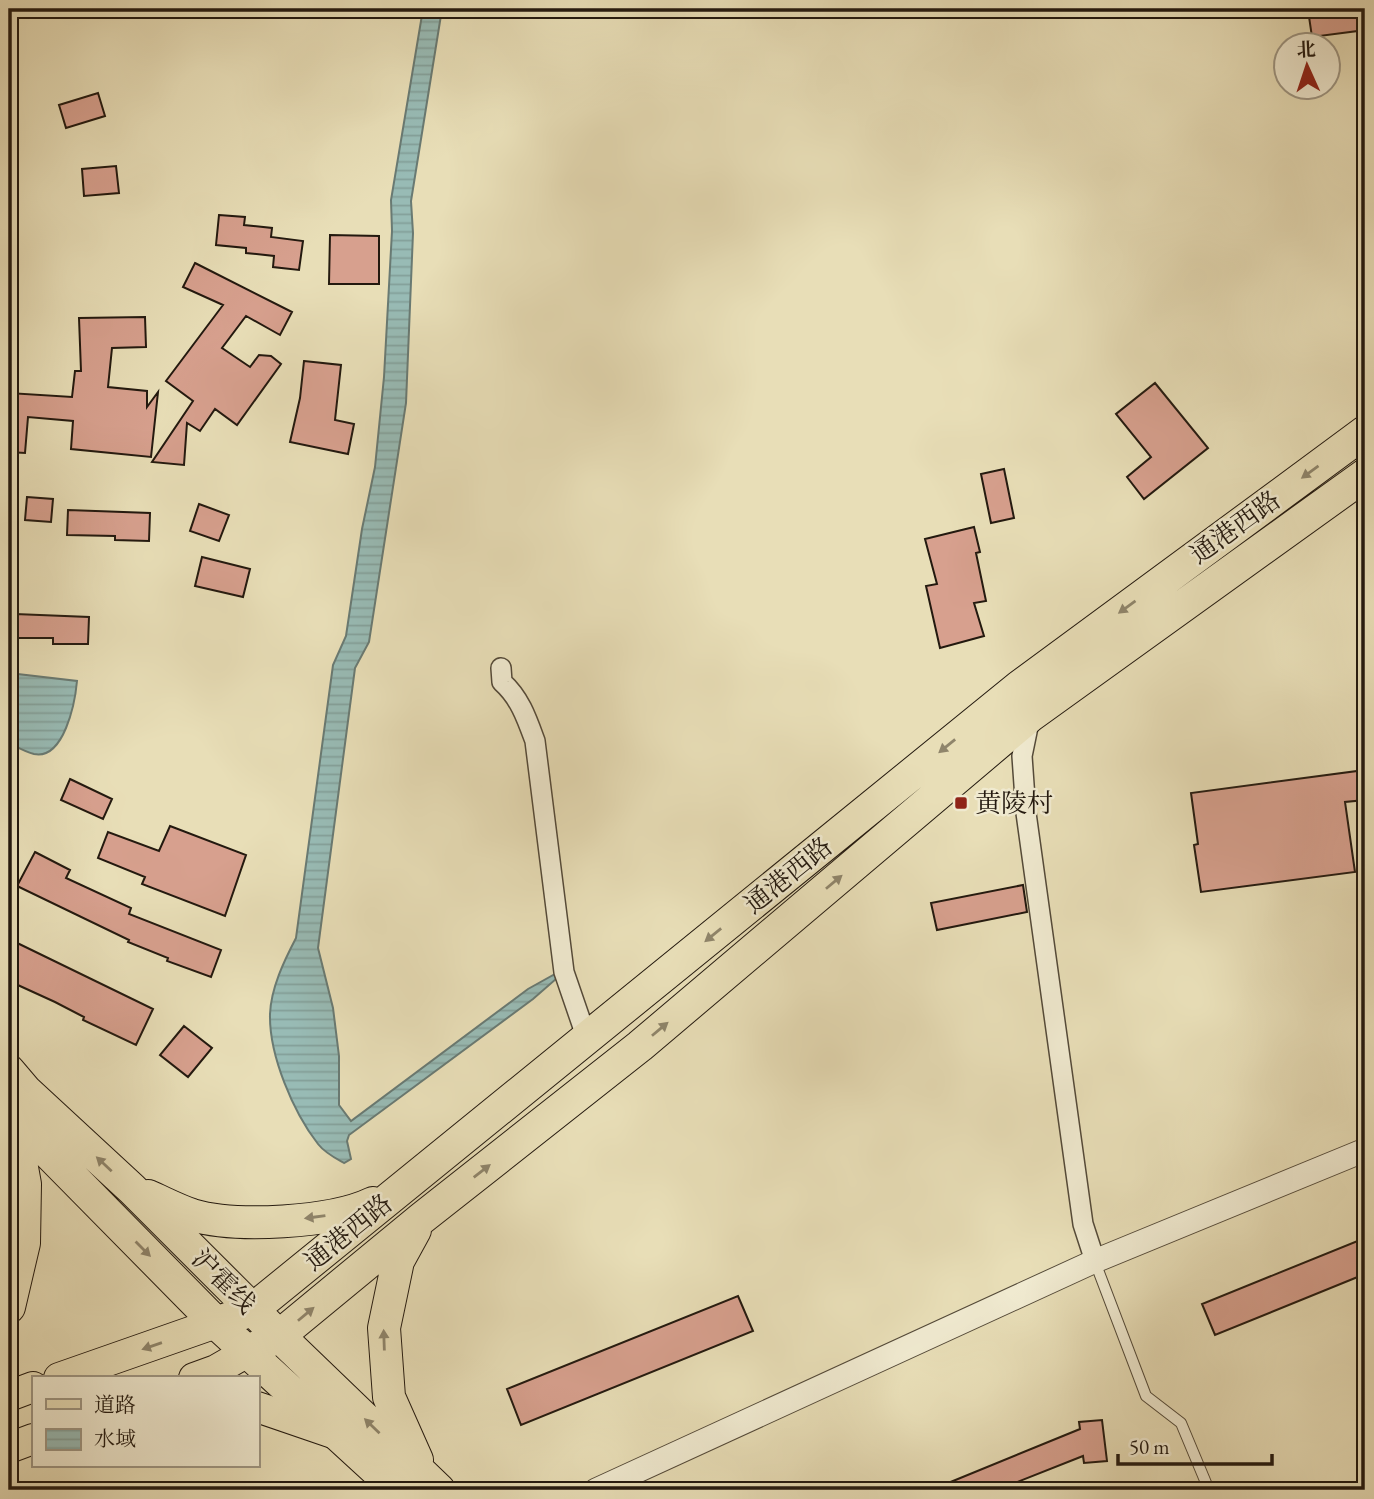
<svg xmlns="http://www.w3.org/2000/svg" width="1374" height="1499" viewBox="0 0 1374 1499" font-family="'EB Garamond','Noto Serif SC',serif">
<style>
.water{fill:url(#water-rules);stroke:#697a73;stroke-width:2}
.building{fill:#d7a08e;stroke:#23190f;stroke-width:2}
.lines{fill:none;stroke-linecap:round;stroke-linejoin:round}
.service-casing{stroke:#544a39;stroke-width:12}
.minor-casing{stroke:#544a39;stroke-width:22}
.tertiary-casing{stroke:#544a39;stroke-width:25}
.primary-casing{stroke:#23190f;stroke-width:32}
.trunk-casing{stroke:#23190f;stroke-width:34}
.service{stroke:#f0ead0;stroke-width:10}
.minor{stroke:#f0ead0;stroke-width:19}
.tertiary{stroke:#f0ead0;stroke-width:23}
.primary{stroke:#e8deb7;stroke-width:30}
.trunk{stroke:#e8deb7;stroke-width:32}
.oneway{fill:#8f856b}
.poi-dot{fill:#8f2418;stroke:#f0ead0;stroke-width:2.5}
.labels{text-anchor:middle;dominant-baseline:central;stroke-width:5;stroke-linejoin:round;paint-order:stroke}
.street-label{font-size:26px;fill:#23190f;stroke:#f0ead0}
.poi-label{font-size:26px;fill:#23190f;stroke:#f0ead0;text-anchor:start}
</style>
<defs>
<pattern id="water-rules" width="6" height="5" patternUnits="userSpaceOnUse" patternTransform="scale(1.75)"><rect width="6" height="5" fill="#98bbb5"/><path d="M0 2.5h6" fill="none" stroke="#83a09a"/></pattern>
</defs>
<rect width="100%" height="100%" fill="#e8deb7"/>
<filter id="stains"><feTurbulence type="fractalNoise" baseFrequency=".00286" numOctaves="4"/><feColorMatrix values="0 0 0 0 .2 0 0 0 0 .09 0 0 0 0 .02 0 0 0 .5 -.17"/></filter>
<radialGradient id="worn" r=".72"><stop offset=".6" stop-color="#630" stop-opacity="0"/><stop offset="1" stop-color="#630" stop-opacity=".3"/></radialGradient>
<path class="water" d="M 423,9 L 442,9 L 411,201 L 413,233 L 406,403 L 369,642 L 355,668 L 318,948 L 333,1008 L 339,1056 L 339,1105 L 351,1121 L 528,989 L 555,974 L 556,979 L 533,999 L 349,1135 L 347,1141 L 351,1159 L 344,1163 C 335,1158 325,1153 318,1144 C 293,1112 269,1055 270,1014 C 271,988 284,961 296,938 L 333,665 L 346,636 L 362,529 L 375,467 L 384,377 L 392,231 L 391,200 Z
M 9,673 L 77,681 C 75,703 64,760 34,754 C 26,752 17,747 9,743 Z"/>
<path class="building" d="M 1318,9 L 1365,9 L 1365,30 L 1312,37 L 1308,10 Z
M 98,93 L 105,116 L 66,128 L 59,105 Z
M 116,166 L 119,193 L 84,196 L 82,169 Z
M 219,215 L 245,217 L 244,225 L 272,228 L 271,237 L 303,241 L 299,270 L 273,267 L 274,256 L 246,253 L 246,248 L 216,245 Z
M 330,235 L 379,236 L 379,284 L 329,284 Z
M 195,263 L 292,312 L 280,335 L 246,316 L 222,348 L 250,367 L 259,355 L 271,356 L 281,364 L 237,425 L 215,409 L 200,431 L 187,423 L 184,465 L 152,462 L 193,401 L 166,381 L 223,305 L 183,287 Z
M 145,317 L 146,347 L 112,348 L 108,387 L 147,391 L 147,407 L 158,392 L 151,457 L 71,449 L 73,421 L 28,417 L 25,453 L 9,452 L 9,393 L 72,397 L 75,371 L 81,371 L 79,318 Z
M 304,361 L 341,365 L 335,420 L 354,424 L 348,454 L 290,442 L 300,398 Z
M 1155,383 L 1208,448 L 1144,499 L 1127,477 L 1151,457 L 1116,414 Z
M 1004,469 L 1014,518 L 991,523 L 981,474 Z
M 27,497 L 53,499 L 51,522 L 25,520 Z
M 199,504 L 229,515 L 219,541 L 190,531 Z
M 68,510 L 150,513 L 149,541 L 115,540 L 115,536 L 67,535 Z
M 974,527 L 980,552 L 976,553 L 986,601 L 974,603 L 984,636 L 940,648 L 926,586 L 937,584 L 925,539 Z
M 202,557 L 250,569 L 243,597 L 195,586 Z
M 15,614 L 89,617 L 88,644 L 53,644 L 53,638 L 15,638 Z
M 1365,770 L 1365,800 L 1345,802 L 1355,872 L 1201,892 L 1194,845 L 1198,844 L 1191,793 Z
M 70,779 L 112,799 L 103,819 L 61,800 Z
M 170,826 L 246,855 L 225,916 L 142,884 L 145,877 L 98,858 L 108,832 L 159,851 Z
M 35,852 L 70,870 L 66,878 L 131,908 L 129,914 L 221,950 L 211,977 L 167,961 L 168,958 L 128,942 L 129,940 L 17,886 Z
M 1023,885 L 1027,912 L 937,930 L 931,903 Z
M 9,939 L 153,1009 L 136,1045 L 83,1020 L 84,1017 L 55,1002 L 9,981 Z
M 184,1026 L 212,1048 L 188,1077 L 160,1055 Z
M 1365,1238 L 1365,1274 L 1215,1335 L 1202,1304 Z
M 738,1296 L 753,1331 L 521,1425 L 507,1389 Z
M 1102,1420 L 1107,1461 L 1084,1463 L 1083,1456 L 997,1490 L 931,1490 L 1080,1429 L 1079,1422 Z"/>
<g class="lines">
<g class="service-casing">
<path id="service" d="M 1095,1262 L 1146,1396 L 1181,1423 L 1209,1490"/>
</g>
<g class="minor-casing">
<path id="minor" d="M 501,668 L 502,682 C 520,698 527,719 535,741 L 564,972 L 587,1039
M 1030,717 L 1022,756 L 1026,813 L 1083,1224 L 1095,1261"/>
</g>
<g class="tertiary-casing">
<path id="tertiary" d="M 596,1490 L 1095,1261 L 1365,1150"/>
</g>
<g class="primary-casing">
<path id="primary" d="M 59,1378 L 216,1323
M 194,1378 L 216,1370 L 249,1351
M 9,1396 L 33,1387
M 257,1407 L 336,1434
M 9,1448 L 33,1439"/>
</g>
<g class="trunk-casing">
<path id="trunk" d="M 9,1071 L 26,1091 L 132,1189 L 279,1336 L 439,1490
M 9,1113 L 216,1323 L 398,1490
M 148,1196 C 162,1202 177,1210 192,1215 C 236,1228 331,1223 373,1203
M 415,1230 L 398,1261 L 384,1328 L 389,1397 L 417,1460
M 9,1307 L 24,1243 L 25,1184 L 13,1118
M 216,1323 L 252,1310 L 1019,687 L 1365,432
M 249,1351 L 279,1336 L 422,1218 L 640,1046 L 1030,716 L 1365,475"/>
</g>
<use href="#service" class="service"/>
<use href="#minor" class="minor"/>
<use href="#tertiary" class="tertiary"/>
<use href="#primary" class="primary"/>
<use href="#trunk" class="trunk"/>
</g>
<defs><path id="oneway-solid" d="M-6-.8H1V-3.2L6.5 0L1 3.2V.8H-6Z" transform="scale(1.75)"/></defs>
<g class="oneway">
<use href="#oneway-solid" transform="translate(1310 472) rotate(144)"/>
<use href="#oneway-solid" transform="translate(1127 607) rotate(144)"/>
<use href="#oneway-solid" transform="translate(947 746) rotate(141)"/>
<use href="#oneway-solid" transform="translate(834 882) rotate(-40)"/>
<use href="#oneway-solid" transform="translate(713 935) rotate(141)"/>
<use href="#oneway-solid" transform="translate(660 1029) rotate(-40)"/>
<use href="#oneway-solid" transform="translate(104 1164) rotate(-137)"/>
<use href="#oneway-solid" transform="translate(482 1171) rotate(-38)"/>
<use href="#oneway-solid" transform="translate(315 1217) rotate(172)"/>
<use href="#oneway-solid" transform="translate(143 1249) rotate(45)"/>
<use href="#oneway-solid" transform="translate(306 1314) rotate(-40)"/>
<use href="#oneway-solid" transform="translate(384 1340) rotate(-92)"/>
<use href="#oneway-solid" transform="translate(152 1346) rotate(161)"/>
<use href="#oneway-solid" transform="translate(372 1426) rotate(-136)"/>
</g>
<rect class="poi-dot" x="954" y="796" width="14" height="14" rx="3.5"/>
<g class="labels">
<g class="street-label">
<text transform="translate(1235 527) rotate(-36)">通港西路</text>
<text transform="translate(788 875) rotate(-39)">通港西路</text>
<text transform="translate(348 1232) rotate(-39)">通港西路</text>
<text transform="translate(224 1281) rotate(45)">沪霍线</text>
</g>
<g class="poi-label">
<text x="975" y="803">黄陵村</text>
</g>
</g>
<rect width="1374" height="1499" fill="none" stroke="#e8deb7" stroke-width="35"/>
<rect x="10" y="10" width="1353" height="1478" fill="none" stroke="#23190f" stroke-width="3.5"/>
<rect x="18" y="18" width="1339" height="1464" fill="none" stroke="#23190f" stroke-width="2"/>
<rect x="32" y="1376" width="228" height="91" fill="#f0ead0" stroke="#9e9683" stroke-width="2"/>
<rect x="46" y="1399" width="35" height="10" fill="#e8deb7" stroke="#9e9683" stroke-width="2"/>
<text x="94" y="1412" font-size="21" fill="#23190f">道路</text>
<rect x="46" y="1429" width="35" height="21" fill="url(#water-rules)" stroke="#9e9683" stroke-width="2"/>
<text x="94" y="1446" font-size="21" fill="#23190f">水域</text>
<g transform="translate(1307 66) rotate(357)"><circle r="33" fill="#f0ead0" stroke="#9e9683" stroke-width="2"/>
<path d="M0-5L12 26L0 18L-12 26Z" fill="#8f2418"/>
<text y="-10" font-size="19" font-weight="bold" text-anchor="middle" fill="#23190f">北</text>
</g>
<path d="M1118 1454v10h154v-10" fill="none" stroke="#23190f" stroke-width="3.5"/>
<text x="1129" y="1454" font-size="21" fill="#23190f" stroke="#f0ead0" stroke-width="5" paint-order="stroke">50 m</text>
<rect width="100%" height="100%" filter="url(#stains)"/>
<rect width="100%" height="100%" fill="url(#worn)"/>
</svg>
